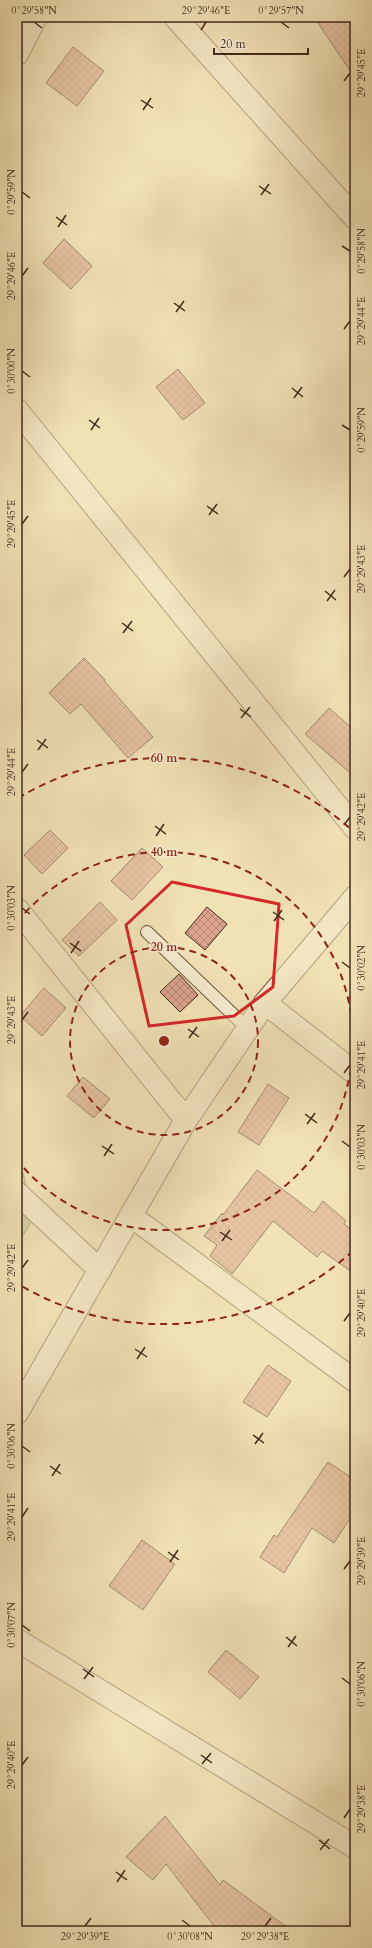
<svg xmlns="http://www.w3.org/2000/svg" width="372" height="1948" viewBox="0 0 372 1948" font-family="Cardo,serif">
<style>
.green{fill:#b8c38f;stroke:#7c7654}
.building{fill:url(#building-cross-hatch);stroke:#412a1a}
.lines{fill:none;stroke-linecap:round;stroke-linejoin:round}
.service-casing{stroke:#6d5841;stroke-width:14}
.minor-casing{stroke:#6d5841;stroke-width:24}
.tertiary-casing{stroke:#6d5841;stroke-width:24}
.service{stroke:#f6ecd0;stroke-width:12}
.minor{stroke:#f6ecd0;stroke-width:22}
.tertiary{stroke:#f6ecd0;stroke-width:22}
.marked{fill:none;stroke:#d62828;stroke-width:3;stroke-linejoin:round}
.ticks{fill:none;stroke:#412a1a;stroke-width:1.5}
.ring{fill:none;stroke:#8f2418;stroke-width:2;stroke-dasharray:7 5}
.centre{fill:#8f2418;stroke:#f6ecd0;stroke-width:2}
.ring-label{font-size:12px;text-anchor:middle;font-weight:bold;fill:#8f2418;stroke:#f6ecd0;stroke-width:3;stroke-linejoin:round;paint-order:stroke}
.neatline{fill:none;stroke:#412a1a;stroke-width:1.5}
.ticks-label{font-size:10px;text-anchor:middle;fill:#412a1a}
</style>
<defs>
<pattern id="building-cross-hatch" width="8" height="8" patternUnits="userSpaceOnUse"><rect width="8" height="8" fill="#dca38d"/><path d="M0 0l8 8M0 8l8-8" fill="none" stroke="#b48572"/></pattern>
</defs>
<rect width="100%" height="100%" fill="#f1e2b6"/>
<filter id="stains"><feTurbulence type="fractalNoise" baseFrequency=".005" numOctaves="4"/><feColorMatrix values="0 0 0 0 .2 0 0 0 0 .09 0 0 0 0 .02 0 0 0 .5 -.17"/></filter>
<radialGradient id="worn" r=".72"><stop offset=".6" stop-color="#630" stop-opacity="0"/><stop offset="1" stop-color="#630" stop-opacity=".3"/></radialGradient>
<path class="green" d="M 17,1150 L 34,1217 L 17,1246 Z"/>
<path class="building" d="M 314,17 L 347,17 L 355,28 L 355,78 Z
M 73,47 L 104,71 L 77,106 L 46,83 Z
M 64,239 L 92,266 L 71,289 L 43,263 Z
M 178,369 L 205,403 L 183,420 L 156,387 Z
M 84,658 L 105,680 L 104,681 L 153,737 L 128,758 L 81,704 L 70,714 L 49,693 Z
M 329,708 L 355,731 L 355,777 L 305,734 Z
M 50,830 L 68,848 L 42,874 L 24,855 Z
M 142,848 L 163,867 L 132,900 L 111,881 Z
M 100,902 L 117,920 L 79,956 L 62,940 Z
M 207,907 L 227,924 L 205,950 L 185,933 Z
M 179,974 L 198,995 L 180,1012 L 160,992 Z
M 44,988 L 66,1008 L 42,1036 L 20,1016 Z
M 83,1077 L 110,1099 L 94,1118 L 67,1096 Z
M 268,1084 L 289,1098 L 259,1145 L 238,1132 Z
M 257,1170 L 314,1213 L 323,1201 L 346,1221 L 344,1224 L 355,1232 L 355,1274 L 322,1251 L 317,1257 L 273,1221 L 232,1274 L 210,1256 L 217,1245 L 204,1236 L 222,1213 L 223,1215 Z
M 268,1365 L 291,1381 L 267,1417 L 243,1402 Z
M 328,1462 L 355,1480 L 355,1511 L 334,1543 L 312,1528 L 284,1573 L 260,1557 L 274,1535 L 277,1537 Z
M 142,1540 L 175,1564 L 143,1610 L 109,1586 Z
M 226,1650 L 259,1677 L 240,1699 L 208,1672 Z
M 165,1816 L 220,1885 L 223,1880 L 292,1931 L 218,1931 L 166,1864 L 153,1880 L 126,1857 Z"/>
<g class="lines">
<g class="service-casing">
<path id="service" d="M 147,932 L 248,1029"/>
</g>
<g class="minor-casing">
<path id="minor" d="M 175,17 L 355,218
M 17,54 L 36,17
M 17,410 L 355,828
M 17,909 L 186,1120
M 265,1003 L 355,1073
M 17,1193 L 100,1270
M 131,1216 L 355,1381
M 17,1640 L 355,1847"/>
</g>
<g class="tertiary-casing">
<path id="tertiary" d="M 17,1413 L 186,1120 L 265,1003 L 355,897"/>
</g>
<use href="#service" class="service"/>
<use href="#minor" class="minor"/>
<use href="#tertiary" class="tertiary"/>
</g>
<path d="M0 0H372V1948H0ZM 172,882 L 279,904 L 273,987 L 234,1016 L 149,1026 L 126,925 Z" fill="#f1e2b6" fill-opacity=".55" fill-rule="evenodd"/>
<path class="marked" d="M 172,882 L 279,904 L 273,987 L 234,1016 L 149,1026 L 126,925 Z"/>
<path class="ticks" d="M 34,22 L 42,28M 281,22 L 289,28M 201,30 L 206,22M 344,81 L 350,73M 141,100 L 153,108M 143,110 L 151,98M 259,186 L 271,194M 22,192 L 30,198M 261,195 L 269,184M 56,217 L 67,225M 58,227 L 66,215M 342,246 L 350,251M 22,276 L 28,268M 174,303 L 185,311M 176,312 L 184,301M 344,329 L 350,321M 22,371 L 30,377M 292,388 L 303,397M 294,398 L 302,387M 89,420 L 100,428M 342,425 L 350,430M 91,430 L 99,418M 207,506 L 218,514M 209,515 L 217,504M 22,524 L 28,516M 344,577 L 350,569M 325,591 L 336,600M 327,601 L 335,590M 122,623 L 133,631M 123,633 L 132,621M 240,709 L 251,717M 241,718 L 250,707M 37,740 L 48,748M 38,750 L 46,739M 22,772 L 28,764M 344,825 L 350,817M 155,826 L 166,834M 156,836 L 164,824M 22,908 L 30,914M 273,912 L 284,920M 274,921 L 282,910M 70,943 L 81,951M 71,953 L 79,941M 342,962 L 350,968M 22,1020 L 28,1012M 188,1029 L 199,1037M 189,1038 L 197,1027M 344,1073 L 350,1065M 305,1114 L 317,1123M 307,1124 L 315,1113M 342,1141 L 350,1147M 102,1146 L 114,1154M 104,1156 L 112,1144M 220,1232 L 232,1240M 222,1241 L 230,1230M 22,1268 L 28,1260M 344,1321 L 350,1313M 135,1349 L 147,1357M 137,1359 L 145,1347M 253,1435 L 264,1443M 255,1444 L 263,1433M 22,1446 L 30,1452M 50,1466 L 61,1474M 52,1476 L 60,1464M 22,1517 L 28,1508M 168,1552 L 179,1560M 170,1562 L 178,1550M 344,1569 L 350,1561M 22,1625 L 30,1631M 286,1637 L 297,1646M 288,1647 L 296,1636M 83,1669 L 94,1677M 342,1678 L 350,1684M 84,1679 L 93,1667M 201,1755 L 212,1763M 202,1764 L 211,1753M 22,1765 L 28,1757M 344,1818 L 350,1809M 319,1840 L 330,1849M 320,1850 L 329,1839M 116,1872 L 127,1880M 117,1882 L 125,1870M 182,1920 L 190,1926M 85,1926 L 91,1918M 265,1926 L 271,1918"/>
<g class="ring">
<circle cx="164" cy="1041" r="94"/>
<path d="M17 922A189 189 0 1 1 17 1160"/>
<path d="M353 1251A283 283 0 0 1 18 1284M18 798A283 283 0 0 1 353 831"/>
</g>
<circle cx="164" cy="1041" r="6" class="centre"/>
<g class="ring-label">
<text x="164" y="762">60 m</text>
<text x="164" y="856">40 m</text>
<text x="164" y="951">20 m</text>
</g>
<rect width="372" height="1948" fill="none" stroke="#f1e2b6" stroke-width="44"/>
<path d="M214 48v6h94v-6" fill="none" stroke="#412a1a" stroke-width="2"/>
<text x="220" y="48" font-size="12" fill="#412a1a" stroke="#f6ecd0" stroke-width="3" paint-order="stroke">20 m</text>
<rect x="22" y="22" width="328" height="1904" class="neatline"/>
<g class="ticks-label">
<text x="34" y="14">0°29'58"N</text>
<text x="206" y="14">29°29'46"E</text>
<text x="281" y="14">0°29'57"N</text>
<text transform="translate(361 73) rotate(-90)" y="4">29°29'45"E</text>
<text transform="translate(11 192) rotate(-90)" y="4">0°29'59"N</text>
<text transform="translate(361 251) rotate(-90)" y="4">0°29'58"N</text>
<text transform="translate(11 276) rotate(-90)" y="4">29°29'46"E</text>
<text transform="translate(361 321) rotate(-90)" y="4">29°29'44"E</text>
<text transform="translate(11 371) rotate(-90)" y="4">0°30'00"N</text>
<text transform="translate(361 430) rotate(-90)" y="4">0°29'59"N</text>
<text transform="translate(11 524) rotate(-90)" y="4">29°29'45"E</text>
<text transform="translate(361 569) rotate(-90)" y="4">29°29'43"E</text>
<text transform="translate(11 772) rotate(-90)" y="4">29°29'44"E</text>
<text transform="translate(361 817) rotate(-90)" y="4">29°29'42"E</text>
<text transform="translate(11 908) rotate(-90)" y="4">0°30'03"N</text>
<text transform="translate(361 968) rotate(-90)" y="4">0°30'02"N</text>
<text transform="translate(11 1020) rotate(-90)" y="4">29°29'43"E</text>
<text transform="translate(361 1065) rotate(-90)" y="4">29°29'41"E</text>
<text transform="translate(361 1147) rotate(-90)" y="4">0°30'03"N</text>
<text transform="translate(11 1268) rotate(-90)" y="4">29°29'42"E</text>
<text transform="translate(361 1313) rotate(-90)" y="4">29°29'40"E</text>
<text transform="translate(11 1446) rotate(-90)" y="4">0°30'06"N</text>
<text transform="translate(11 1517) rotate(-90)" y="4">29°29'41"E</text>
<text transform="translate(361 1561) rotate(-90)" y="4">29°29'39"E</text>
<text transform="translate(11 1625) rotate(-90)" y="4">0°30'07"N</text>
<text transform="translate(361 1684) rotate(-90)" y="4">0°30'06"N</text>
<text transform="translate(11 1765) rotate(-90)" y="4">29°29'40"E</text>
<text transform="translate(361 1809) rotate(-90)" y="4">29°29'38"E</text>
<text x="85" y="1940">29°29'39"E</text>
<text x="190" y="1940">0°30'08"N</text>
<text x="265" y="1940">29°29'38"E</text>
</g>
<rect width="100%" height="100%" filter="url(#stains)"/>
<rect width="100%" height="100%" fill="url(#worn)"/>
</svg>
